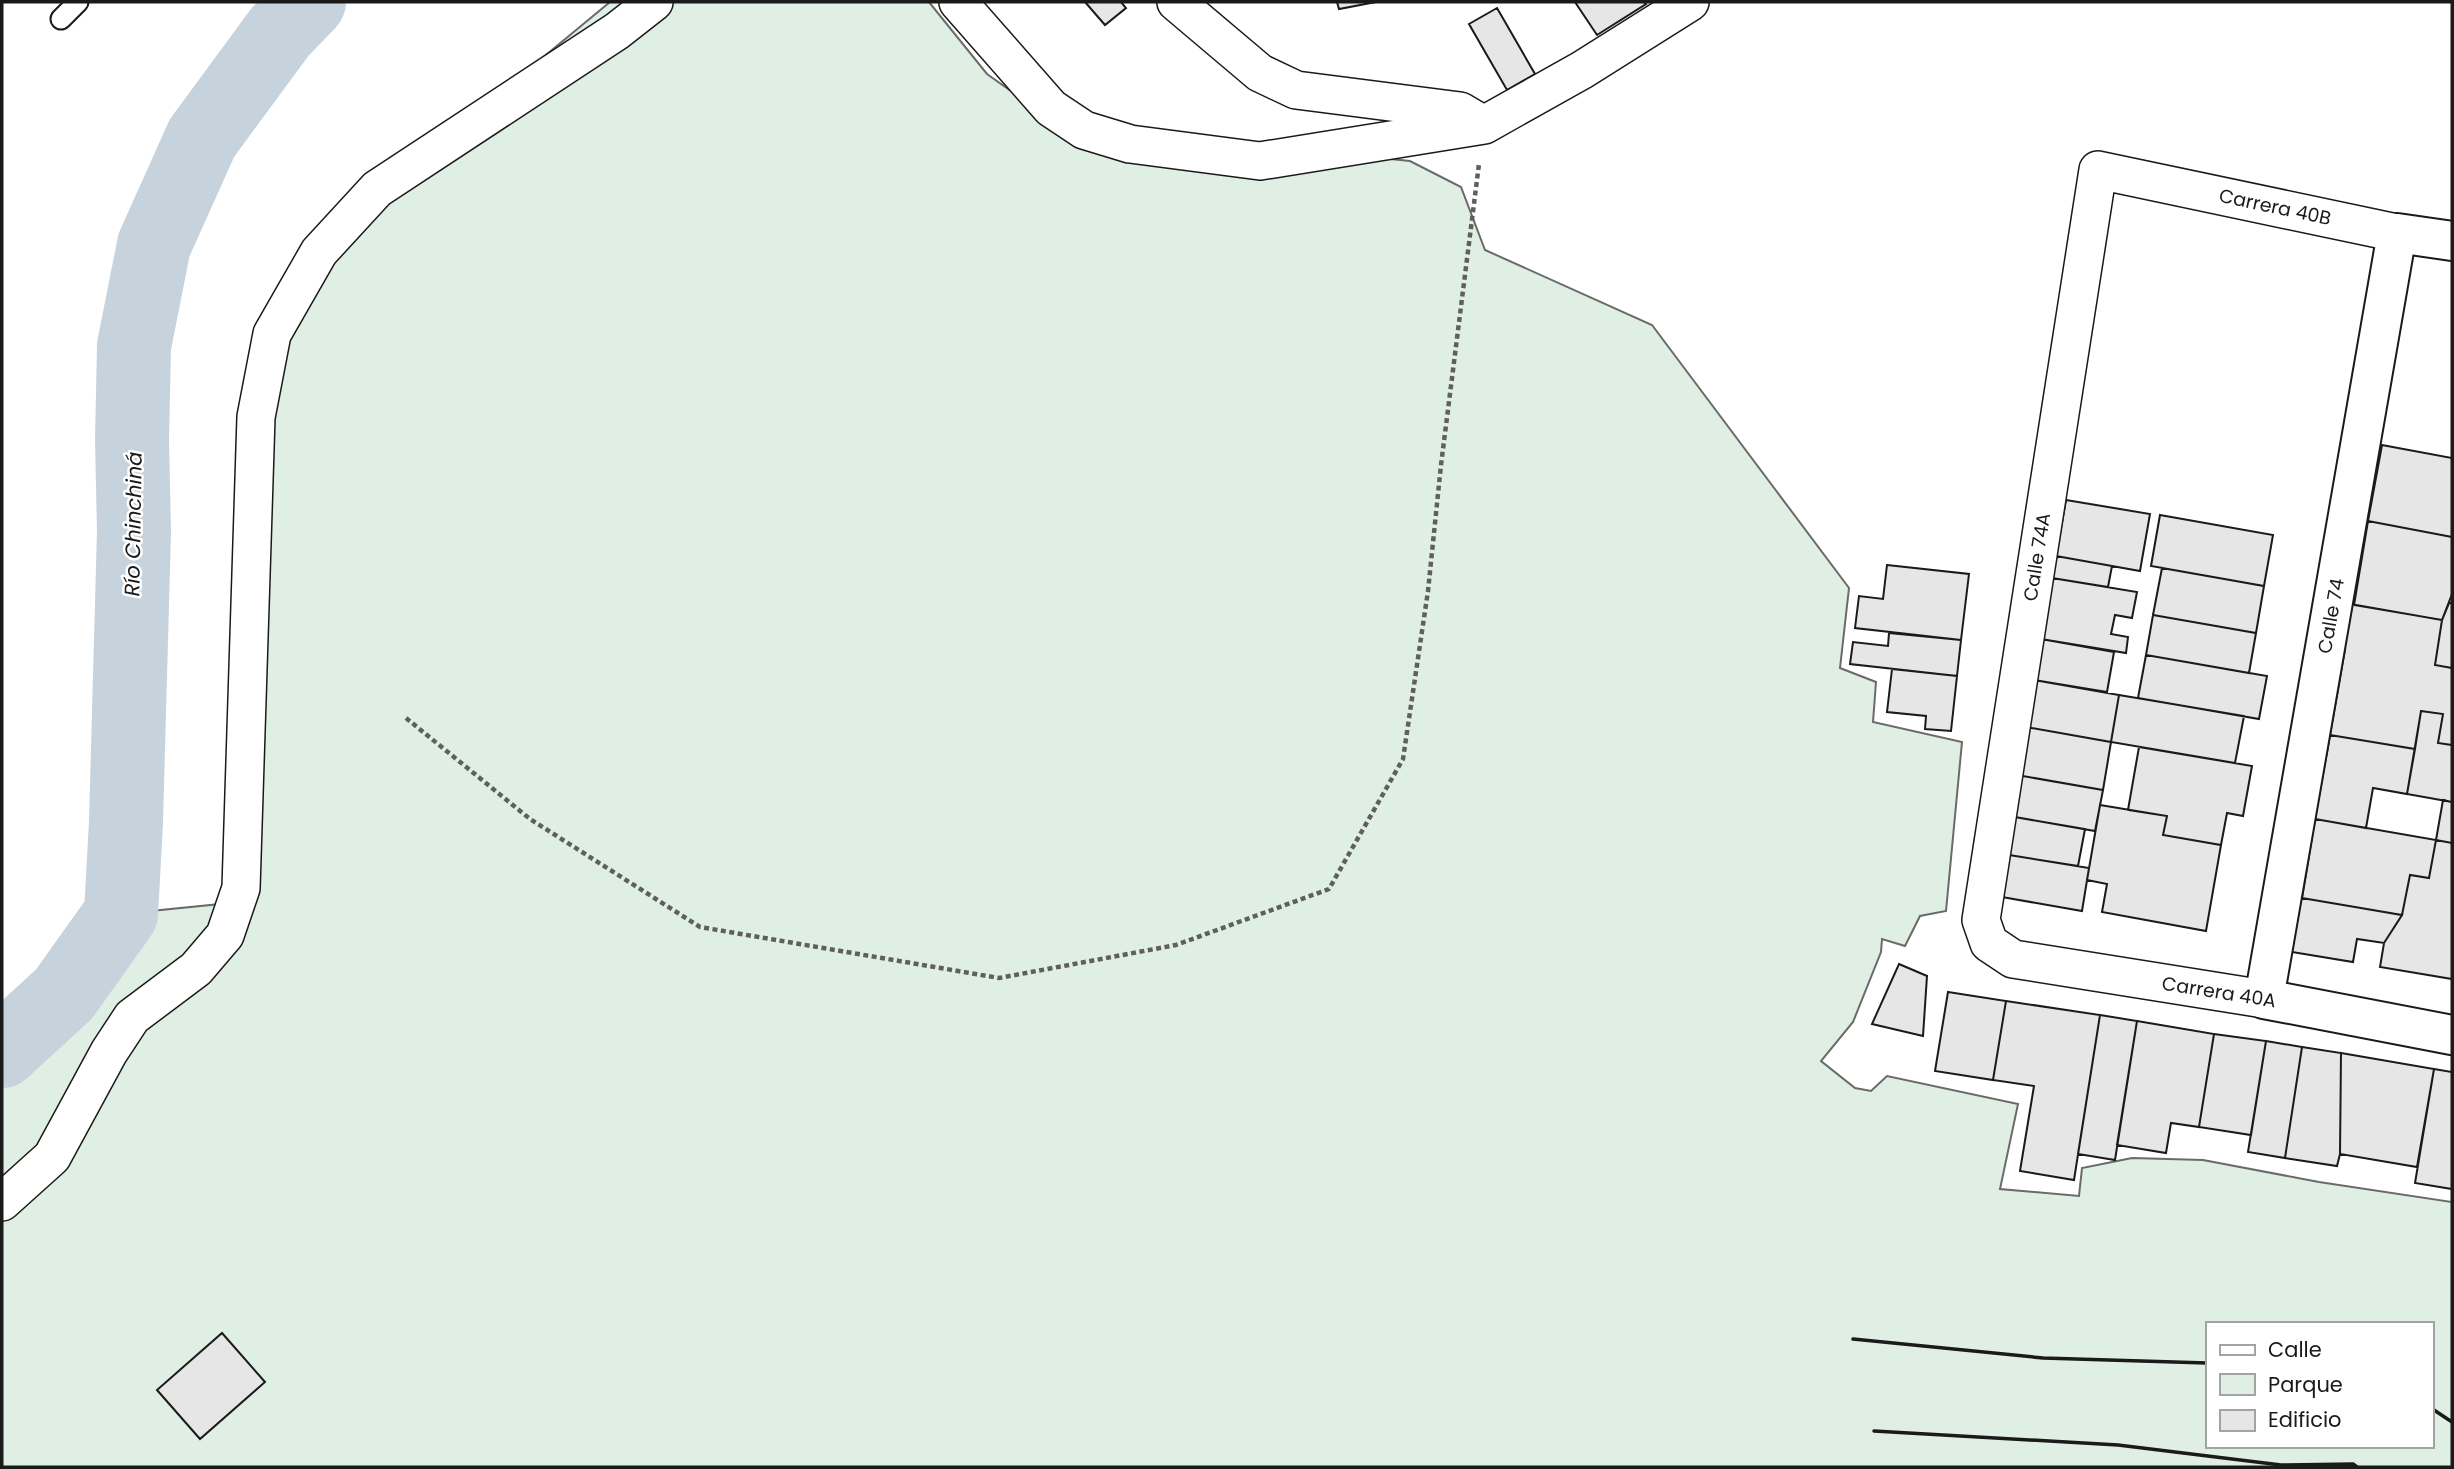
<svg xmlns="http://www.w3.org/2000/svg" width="2454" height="1469" viewBox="0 0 2454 1469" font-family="Poppins,sans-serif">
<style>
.green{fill:#e0efe3;stroke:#6a6a6a;stroke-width:2;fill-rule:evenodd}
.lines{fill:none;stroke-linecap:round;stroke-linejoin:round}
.river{stroke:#c6d2dc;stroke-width:74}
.building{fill:#e6e6e6;stroke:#1a1a1a;stroke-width:2}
.service-casing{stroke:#1a1a1a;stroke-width:23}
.minor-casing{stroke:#1a1a1a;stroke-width:40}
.tertiary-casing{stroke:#1a1a1a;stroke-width:42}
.path{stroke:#5f5f5f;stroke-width:4.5;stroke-dasharray:5 3.5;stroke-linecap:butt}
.service{stroke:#fff;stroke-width:19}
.minor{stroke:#fff;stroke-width:37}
.tertiary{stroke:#fff;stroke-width:38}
.wall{stroke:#1a1a1a;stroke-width:3.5}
.labels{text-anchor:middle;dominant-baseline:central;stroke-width:5;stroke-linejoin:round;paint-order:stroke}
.street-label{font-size:19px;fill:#1a1a1a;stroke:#fff}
.water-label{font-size:21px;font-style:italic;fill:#1a1a1a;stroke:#fff}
</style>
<rect width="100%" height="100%" fill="#fff"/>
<path class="green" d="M 610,2 L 929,2 L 987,74 L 1032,106 L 1077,127 L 1410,161 L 1461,187 L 1485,250 L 1652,325 L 1849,588 L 1840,668 L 1876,682 L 1873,722 L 1962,742 L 1946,911 L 1920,916 L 1905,946 L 1882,939 L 1881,952 L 1853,1022 L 1821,1061 L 1855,1088 L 1871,1091 L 1887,1076 L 2018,1104 L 2000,1189 L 2079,1196 L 2082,1168 L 2132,1158 L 2203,1160 L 2319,1182 L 2452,1202 L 2452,1467 L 2,1467 L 2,1051 L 64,994 L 121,914 L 240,902 L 248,381 L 329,234 ZM 2207,1324 L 2431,1324 L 2431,1446 L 2207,1446 Z"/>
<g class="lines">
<path class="river" d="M 2,1051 L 64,994 L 121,914 L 126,822 L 134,531 L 132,440 L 134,346 L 154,245 L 202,138 L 280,32 L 309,2"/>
</g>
<path class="building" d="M 1085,2 L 1121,2 L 1126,8 L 1105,25 Z
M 1337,2 L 1376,2 L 1339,9 Z
M 1575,2 L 1644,2 L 1646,4 L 1597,35 Z
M 1497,8 L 1535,74 L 1507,90 L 1469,24 Z
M 2382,445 L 2452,458 L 2452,537 L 2368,521 Z
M 2066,500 L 2150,514 L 2140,571 L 2056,556 Z
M 2160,515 L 2273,535 L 2264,586 L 2151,566 Z
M 2368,521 L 2452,537 L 2452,594 L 2442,620 L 2354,605 Z
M 2056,556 L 2112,566 L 2108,587 L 2052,578 Z
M 1887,565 L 1969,574 L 1961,640 L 1855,628 L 1859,596 L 1883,599 Z
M 2162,568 L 2264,586 L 2256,633 L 2153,615 Z
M 2052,578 L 2137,592 L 2132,618 L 2115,615 L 2111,634 L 2128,637 L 2126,653 L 2041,639 Z
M 2339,602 L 2442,620 L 2435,665 L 2452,668 L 2452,745 L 2438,743 L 2443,714 L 2421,711 L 2415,749 L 2330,735 L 2345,649 L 2332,647 Z
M 2449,603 L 2452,603 L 2452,668 L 2435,665 L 2442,620 Z
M 2153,615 L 2256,633 L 2249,673 L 2146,655 Z
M 1889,633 L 1961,640 L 1957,676 L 1850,664 L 1853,642 L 1888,646 Z
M 2041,639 L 2114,652 L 2107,692 L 2034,680 Z
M 2146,655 L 2267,676 L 2259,719 L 2138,698 Z
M 1892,669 L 1957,676 L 1951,731 L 1925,729 L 1926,716 L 1887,712 Z
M 2034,680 L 2119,695 L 2111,742 L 2026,727 Z
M 2119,695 L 2244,716 L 2235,763 L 2111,742 Z
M 2421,711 L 2443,714 L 2438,743 L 2452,745 L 2452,802 L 2407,794 Z
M 2026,727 L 2111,742 L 2103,790 L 2017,775 Z
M 2330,735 L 2415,749 L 2407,794 L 2373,788 L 2366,828 L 2315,819 Z
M 2139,747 L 2252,766 L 2243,816 L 2227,813 L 2221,845 L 2163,835 L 2167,816 L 2128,810 Z
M 2017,775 L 2103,790 L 2095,831 L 2009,816 Z
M 2443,800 L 2452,802 L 2452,843 L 2436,840 Z
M 2100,805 L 2167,816 L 2163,835 L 2221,845 L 2206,931 L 2102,912 L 2107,884 L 2087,880 Z
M 2009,816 L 2085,829 L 2078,866 L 2003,854 Z
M 2315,819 L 2436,840 L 2429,878 L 2410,875 L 2402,915 L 2302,898 Z
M 2436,840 L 2452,843 L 2452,979 L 2380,967 L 2384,943 L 2402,915 L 2410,875 L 2429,878 Z
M 2003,854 L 2089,868 L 2082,911 L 1996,896 Z
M 2302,898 L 2402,915 L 2384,943 L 2357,939 L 2353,962 L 2280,950 Z
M 1899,964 L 1927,976 L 1923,1036 L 1872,1024 Z
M 1948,992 L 2006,1001 L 1993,1080 L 1935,1071 Z
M 2006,1001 L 2100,1015 L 2074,1180 L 2020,1171 L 2034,1086 L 1993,1080 Z
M 2100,1015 L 2137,1021 L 2115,1160 L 2078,1154 Z
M 2137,1021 L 2214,1034 L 2199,1127 L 2171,1123 L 2166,1153 L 2117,1145 Z
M 2214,1034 L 2266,1041 L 2251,1135 L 2199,1127 Z
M 2266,1041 L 2302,1047 L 2285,1158 L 2248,1152 Z
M 2302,1047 L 2341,1053 L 2340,1154 L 2337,1166 L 2285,1158 Z
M 2341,1053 L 2434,1069 L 2417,1167 L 2340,1154 Z
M 2434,1069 L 2452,1072 L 2452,1189 L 2415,1183 Z
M 222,1333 L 265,1382 L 200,1439 L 157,1390 Z"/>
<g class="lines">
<g class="service-casing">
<path id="service" d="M 61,19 L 78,2"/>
</g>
<g class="minor-casing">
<path id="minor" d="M 958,2 L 1051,108 L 1084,130 L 1130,144 L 1260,161 L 1484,125 L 1582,70 L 1690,2
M 1176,2 L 1260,73 L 1296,90 L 1460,111 L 1477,121
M 2264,999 L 2013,959 L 1989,943 L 1981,920 L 2098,170 L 2397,233
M 2,1202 L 52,1157 L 109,1052 L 132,1017 L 196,969 L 225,935 L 241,888 L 256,417 L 272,334 L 319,252 L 377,189 L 617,31 L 654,2"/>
</g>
<g class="tertiary-casing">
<path id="tertiary" d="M 2452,241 L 2397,233 L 2264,999 L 2452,1035"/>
</g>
<path class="path" d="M 406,718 L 530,819 L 700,927 L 999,978 L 1176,945 L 1329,889 L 1403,759 L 1428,591 L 1441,465 L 1479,164"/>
<use href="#service" class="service"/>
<use href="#minor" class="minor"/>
<use href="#tertiary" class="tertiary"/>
<path class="wall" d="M 1853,1339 L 2043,1358 L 2207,1363
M 2431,1408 L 2452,1422
M 1874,1431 L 2118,1445 L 2281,1465 L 2353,1464 L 2357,1467"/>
</g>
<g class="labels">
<g class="street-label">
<text transform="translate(2275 207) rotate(12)">Carrera 40B</text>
<text transform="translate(2037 557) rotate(-81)">Calle 74A</text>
<text transform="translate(2331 616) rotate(-80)">Calle 74</text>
<text transform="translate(2219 992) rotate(9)">Carrera 40A</text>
</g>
<g class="water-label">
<text transform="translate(133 524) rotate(-89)">Río Chinchiná</text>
</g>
</g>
<rect width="2454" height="1469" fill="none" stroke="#1a1a1a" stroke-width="7"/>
<rect x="2206" y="1322" width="228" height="126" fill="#ffffff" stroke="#a3a3a3" stroke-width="2"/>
<rect x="2220" y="1345" width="35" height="10" fill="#ffffff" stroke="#a3a3a3" stroke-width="2"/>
<text x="2268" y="1357" font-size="21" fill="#1a1a1a">Calle</text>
<rect x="2220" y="1374" width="35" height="21" fill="#e0efe3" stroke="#a3a3a3" stroke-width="2"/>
<text x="2268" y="1392" font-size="21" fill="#1a1a1a">Parque</text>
<rect x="2220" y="1410" width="35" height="21" fill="#e6e6e6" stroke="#a3a3a3" stroke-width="2"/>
<text x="2268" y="1427" font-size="21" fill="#1a1a1a">Edificio</text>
</svg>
